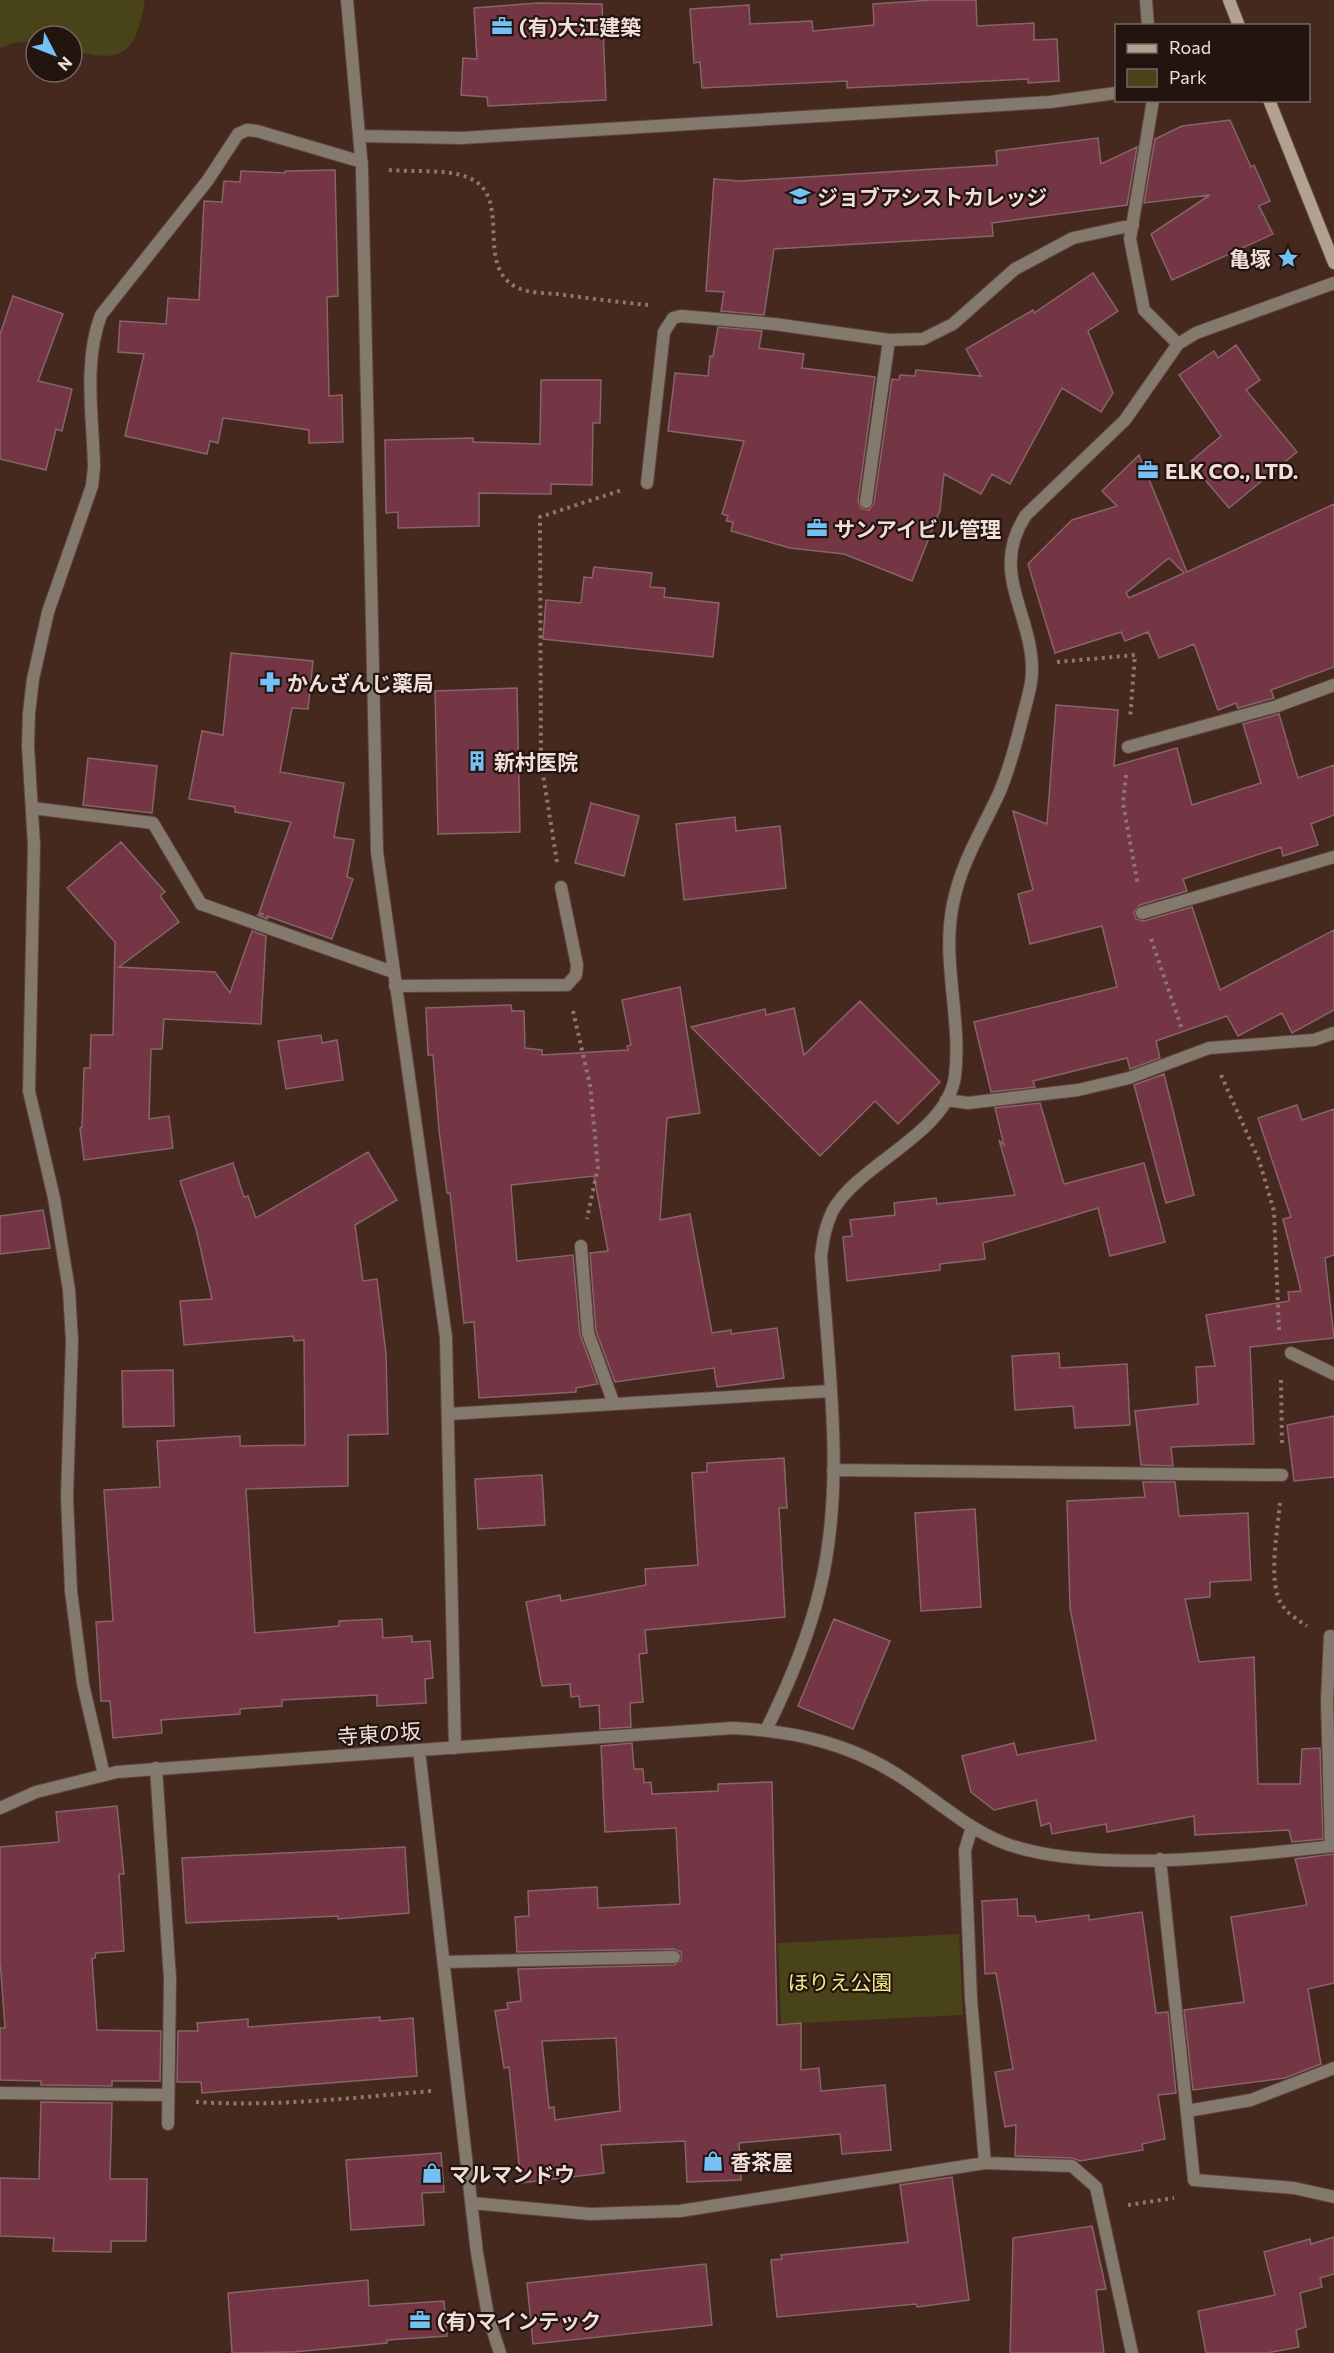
<svg xmlns="http://www.w3.org/2000/svg" width="1334" height="2353" viewBox="0 0 1334 2353" font-family="Commissioner,'Noto Sans JP',sans-serif">
<style>
.green{fill:#484319}
.building{fill:#743644;stroke:#87646a;stroke-width:1.5;fill-rule:evenodd}
.lines{fill:none;stroke-linecap:round;stroke-linejoin:round}
.service-casing{stroke:#61453c;stroke-width:14}
.minor-casing{stroke:#61453c;stroke-width:14}
.tertiary-casing{stroke:#61453c;stroke-width:14}
.secondary-casing{stroke:#61453c;stroke-width:14}
.path{stroke:#90766e;stroke-width:4;stroke-dasharray:3 4.5;stroke-linecap:butt}
.service{stroke:#83796d;stroke-width:12}
.minor{stroke:#83796d;stroke-width:12}
.tertiary{stroke:#83796d;stroke-width:12}
.secondary{stroke:#b1a18f;stroke-width:12}
.labels{text-anchor:middle;dominant-baseline:central;stroke-width:4.5;stroke-linejoin:round;paint-order:stroke}
.poi-label{font-size:21px;font-weight:bold;fill:#f2ded8;stroke:#221510;text-anchor:start}
.street-label{font-size:21px;fill:#f2ded8;stroke:#221510}
.park-label{font-size:21px;fill:#f2e786;stroke:#221510}
</style>
<rect width="100%" height="100%" fill="#45281e"/>
<path class="green" d="M 0,0 L 145,0 C 136,52 125,65 72,50 L 72,36 L 36,36 L 36,41 L 13,43 L 0,48 Z
M 959,1934 L 963,2015 L 781,2024 L 778,1943 Z"/>
<path class="building" d="M 932,0 L 976,0 L 977,26 L 1034,23 L 1034,40 L 1057,39 L 1059,81 L 1028,83 L 1028,79 L 847,88 L 847,81 L 702,88 L 700,62 L 694,63 L 690,9 L 749,5 L 750,24 L 812,21 L 813,31 L 874,25 L 873,4 Z
M 538,3 L 602,4 L 606,100 L 488,106 L 487,97 L 461,95 L 463,58 L 477,59 L 474,8 Z
M 1230,120 L 1251,167 L 1254,165 L 1270,201 L 1259,206 L 1273,234 L 1172,280 L 1151,234 L 1210,195 L 1144,203 L 1155,139 L 1182,126 Z
M 1098,138 L 1101,164 L 1137,147 L 1127,205 L 992,223 L 993,236 L 774,249 L 764,315 L 721,311 L 724,292 L 706,291 L 714,179 L 740,181 L 997,165 L 996,151 Z
M 335,170 L 338,296 L 327,297 L 329,396 L 342,395 L 343,442 L 309,443 L 309,430 L 223,418 L 218,443 L 210,441 L 207,454 L 125,436 L 144,354 L 118,352 L 120,321 L 166,324 L 168,298 L 199,300 L 204,201 L 222,202 L 224,181 L 240,182 L 241,171 L 285,173 L 285,171 Z
M 1093,273 L 1118,311 L 1088,331 L 1113,393 L 1101,412 L 1062,388 L 1010,484 L 992,474 L 981,494 L 944,474 L 940,510 L 912,581 L 844,554 L 790,548 L 731,531 L 733,522 L 726,521 L 728,516 L 722,514 L 744,441 L 668,431 L 675,373 L 708,376 L 710,356 L 713,356 L 718,327 L 762,331 L 759,348 L 804,354 L 802,368 L 875,377 L 858,501 L 861,508 L 869,510 L 874,503 L 892,379 L 899,380 L 900,375 L 915,376 L 916,370 L 981,376 L 966,349 L 1033,310 L 1034,313 Z
M 13,296 L 63,314 L 38,381 L 72,389 L 62,431 L 56,429 L 46,470 L 0,459 L 0,334 Z
M 1236,345 L 1260,380 L 1246,390 L 1297,452 L 1229,508 L 1190,462 L 1221,436 L 1179,375 L 1214,351 L 1218,358 Z
M 541,380 L 601,380 L 600,423 L 593,423 L 592,485 L 551,484 L 551,494 L 479,493 L 479,526 L 398,528 L 398,512 L 386,513 L 385,440 L 473,438 L 473,442 L 540,444 Z
M 1139,455 L 1187,572 L 1334,504 L 1334,667 L 1271,690 L 1274,698 L 1238,708 L 1236,703 L 1218,710 L 1194,644 L 1159,658 L 1148,632 L 1125,641 L 1121,632 L 1055,653 L 1028,564 L 1072,520 L 1117,506 L 1102,491 ZM 1169,558 L 1184,573 L 1129,598 L 1126,593 Z
M 594,567 L 652,573 L 650,587 L 665,588 L 664,597 L 719,603 L 713,657 L 543,639 L 546,600 L 581,603 L 584,577 L 592,578 Z
M 231,653 L 313,661 L 308,709 L 292,708 L 280,772 L 344,783 L 334,837 L 354,840 L 347,877 L 353,879 L 332,939 L 267,916 L 267,919 L 258,915 L 264,914 L 259,913 L 291,822 L 235,812 L 235,807 L 189,799 L 202,731 L 223,735 Z
M 517,688 L 520,832 L 438,834 L 435,691 Z
M 1056,705 L 1118,710 L 1114,766 L 1177,748 L 1192,805 L 1261,783 L 1243,724 L 1279,714 L 1298,778 L 1334,765 L 1334,815 L 1311,824 L 1318,845 L 1283,856 L 1281,847 L 1183,879 L 1187,891 L 1140,905 L 1134,912 L 1136,919 L 1144,921 L 1192,907 L 1220,990 L 1334,930 L 1334,1010 L 1292,1033 L 1282,1013 L 1238,1036 L 1227,1016 L 1156,1041 L 1160,1058 L 1130,1069 L 1127,1058 L 1033,1081 L 1035,1087 L 991,1092 L 974,1022 L 1117,987 L 1102,926 L 1030,944 L 1018,894 L 1033,890 L 1013,811 L 1047,824 Z
M 88,758 L 157,766 L 152,813 L 83,805 Z
M 591,803 L 639,816 L 624,876 L 575,863 Z
M 735,817 L 736,831 L 780,826 L 786,888 L 684,900 L 676,824 Z
M 121,842 L 165,892 L 160,896 L 179,922 L 119,967 L 215,972 L 230,993 L 252,931 L 266,936 L 261,1024 L 164,1019 L 162,1049 L 151,1049 L 149,1119 L 169,1116 L 173,1148 L 84,1160 L 80,1128 L 82,1127 L 84,1068 L 90,1068 L 91,1035 L 113,1035 L 115,942 L 67,888 Z
M 680,987 L 700,1113 L 667,1118 L 660,1220 L 690,1214 L 712,1333 L 731,1330 L 731,1334 L 777,1328 L 784,1378 L 717,1387 L 714,1368 L 615,1382 L 596,1331 L 590,1253 L 608,1251 L 594,1176 L 511,1185 L 517,1261 L 573,1255 L 580,1334 L 598,1384 L 576,1388 L 576,1392 L 479,1398 L 474,1322 L 464,1323 L 450,1193 L 447,1193 L 439,1130 L 433,1055 L 428,1055 L 426,1008 L 511,1005 L 512,1011 L 524,1011 L 525,1048 L 542,1050 L 542,1055 L 628,1050 L 627,1046 L 631,1045 L 622,1000 Z
M 860,1001 L 940,1082 L 898,1124 L 875,1101 L 820,1156 L 691,1027 L 765,1009 L 766,1015 L 794,1008 L 804,1055 Z
M 321,1035 L 322,1043 L 337,1040 L 343,1080 L 286,1089 L 278,1041 Z
M 1164,1074 L 1194,1195 L 1166,1203 L 1134,1085 Z
M 1040,1103 L 1064,1184 L 1144,1163 L 1165,1242 L 1110,1256 L 1098,1208 L 983,1243 L 985,1259 L 940,1264 L 940,1270 L 847,1281 L 843,1237 L 852,1236 L 850,1220 L 895,1215 L 894,1203 L 936,1198 L 937,1204 L 1015,1195 L 999,1140 L 1004,1145 L 995,1108 Z
M 1297,1105 L 1302,1120 L 1334,1109 L 1334,1255 L 1325,1258 L 1334,1338 L 1250,1347 L 1254,1444 L 1171,1447 L 1173,1466 L 1141,1465 L 1135,1411 L 1198,1404 L 1196,1367 L 1215,1366 L 1206,1315 L 1289,1301 L 1288,1292 L 1301,1291 L 1283,1219 L 1291,1217 L 1258,1118 Z
M 368,1152 L 397,1200 L 355,1225 L 363,1281 L 377,1279 L 386,1354 L 388,1434 L 348,1435 L 348,1486 L 246,1489 L 255,1633 L 339,1626 L 339,1621 L 382,1619 L 383,1638 L 412,1636 L 412,1642 L 430,1641 L 433,1678 L 425,1679 L 426,1703 L 377,1706 L 377,1695 L 282,1700 L 282,1706 L 240,1709 L 240,1714 L 161,1720 L 162,1733 L 113,1738 L 110,1701 L 101,1701 L 96,1622 L 113,1621 L 104,1490 L 160,1487 L 157,1441 L 240,1436 L 240,1446 L 305,1445 L 304,1340 L 294,1341 L 293,1336 L 184,1345 L 180,1301 L 212,1299 L 196,1229 L 180,1181 L 233,1163 L 244,1197 L 248,1196 L 256,1218 Z
M 43,1210 L 50,1248 L 0,1254 L 0,1216 Z
M 1059,1353 L 1060,1368 L 1127,1364 L 1130,1425 L 1075,1428 L 1073,1406 L 1015,1410 L 1012,1356 Z
M 173,1370 L 174,1426 L 123,1427 L 122,1371 Z
M 1334,1416 L 1334,1477 L 1294,1481 L 1287,1425 Z
M 784,1458 L 787,1508 L 779,1508 L 785,1617 L 645,1630 L 647,1653 L 639,1654 L 643,1702 L 630,1703 L 631,1727 L 600,1729 L 599,1705 L 580,1707 L 579,1696 L 571,1697 L 570,1684 L 542,1686 L 526,1602 L 560,1595 L 561,1601 L 646,1585 L 645,1569 L 698,1565 L 692,1473 L 707,1472 L 707,1463 Z
M 542,1475 L 545,1525 L 478,1529 L 475,1479 Z
M 1143,1482 L 1175,1482 L 1179,1516 L 1248,1513 L 1251,1580 L 1210,1582 L 1210,1597 L 1185,1599 L 1199,1662 L 1254,1657 L 1258,1784 L 1300,1784 L 1302,1749 L 1320,1748 L 1323,1839 L 1292,1842 L 1289,1830 L 1195,1835 L 1194,1816 L 1107,1832 L 1106,1824 L 1052,1834 L 1050,1823 L 1041,1826 L 1036,1800 L 994,1810 L 971,1792 L 962,1756 L 1014,1743 L 1017,1755 L 1096,1740 L 1070,1608 L 1067,1501 L 1145,1497 Z
M 975,1509 L 981,1607 L 921,1611 L 915,1513 Z
M 834,1619 L 890,1641 L 853,1729 L 798,1706 Z
M 632,1743 L 634,1769 L 643,1769 L 644,1783 L 651,1782 L 652,1794 L 718,1791 L 718,1784 L 772,1782 L 777,2025 L 801,2023 L 801,2070 L 819,2068 L 821,2091 L 885,2085 L 891,2150 L 842,2154 L 840,2134 L 739,2143 L 741,2180 L 687,2182 L 685,2141 L 601,2145 L 604,2173 L 521,2183 L 509,2067 L 504,2068 L 495,2011 L 508,2009 L 507,2003 L 521,2001 L 518,1969 L 674,1965 L 681,1960 L 681,1952 L 674,1949 L 517,1952 L 515,1917 L 529,1916 L 528,1891 L 597,1887 L 598,1908 L 680,1904 L 676,1828 L 605,1832 L 601,1746 ZM 616,2038 L 620,2111 L 555,2120 L 554,2107 L 549,2108 L 542,2041 Z
M 117,1806 L 124,1874 L 119,1874 L 124,1951 L 96,1953 L 95,1958 L 92,1959 L 97,2030 L 161,2031 L 160,2081 L 112,2081 L 112,2086 L 41,2085 L 41,2081 L 0,2080 L 0,2028 L 5,2028 L 0,1959 L 0,1847 L 59,1842 L 56,1812 Z
M 405,1847 L 409,1913 L 338,1919 L 338,1916 L 319,1917 L 186,1923 L 182,1858 Z
M 1334,1854 L 1334,1983 L 1308,1989 L 1321,2064 L 1285,2078 L 1193,2090 L 1184,2010 L 1244,2002 L 1231,1917 L 1307,1905 L 1295,1859 Z
M 1017,1899 L 1018,1916 L 1035,1916 L 1036,1922 L 1089,1915 L 1089,1920 L 1142,1912 L 1156,2013 L 1168,2012 L 1176,2093 L 1158,2095 L 1165,2139 L 1142,2144 L 1143,2150 L 1080,2161 L 1072,2158 L 1015,2156 L 1016,2125 L 1005,2127 L 995,2072 L 1013,2069 L 996,1973 L 985,1974 L 982,1901 Z
M 380,2017 L 380,2021 L 413,2018 L 417,2076 L 202,2093 L 201,2082 L 177,2082 L 178,2031 L 198,2031 L 197,2023 L 248,2019 L 248,2027 Z
M 41,2102 L 112,2103 L 110,2179 L 147,2179 L 146,2241 L 111,2241 L 111,2252 L 53,2251 L 54,2238 L 0,2236 L 0,2178 L 39,2179 Z
M 441,2153 L 444,2192 L 422,2193 L 424,2225 L 351,2230 L 346,2160 Z
M 952,2177 L 969,2300 L 917,2307 L 916,2304 L 777,2317 L 771,2260 L 782,2259 L 781,2255 L 908,2242 L 900,2185 Z
M 1092,2226 L 1106,2289 L 1096,2290 L 1104,2353 L 1010,2353 L 1013,2238 Z
M 1334,2237 L 1334,2274 L 1320,2278 L 1322,2287 L 1300,2293 L 1306,2327 L 1296,2330 L 1299,2347 L 1267,2353 L 1206,2353 L 1198,2311 L 1275,2295 L 1264,2252 L 1310,2239 L 1311,2244 Z
M 706,2264 L 712,2325 L 533,2344 L 527,2283 Z
M 368,2280 L 369,2306 L 444,2301 L 447,2336 L 387,2340 L 387,2343 L 294,2352 L 232,2353 L 228,2293 Z"/>
<g class="lines">
<g class="service-casing">
<path id="service" d="M 1128,747 L 1277,706 L 1334,685
M 32,808 L 153,823 L 201,904
M 1142,913 L 1334,857
M 946,1100 L 968,1103 L 1078,1090 L 1129,1078 L 1209,1048 L 1314,1040 L 1334,1033
M 581,1246 L 588,1333 L 614,1404
M 1291,1353 L 1334,1374
M 1331,1846 L 1327,1700 L 1330,1636 L 1334,1637
M 1187,2111 L 1251,2100 L 1334,2068
M 985,2163 L 1072,2166 L 1096,2187 L 1132,2353
M 1194,2180 L 1294,2188 L 1334,2197"/>
</g>
<g class="minor-casing">
<path id="minor" d="M 347,0 L 362,169 L 377,852 L 446,1337 L 455,1748
M 1146,0 L 1148,26
M 1153,100 L 1130,239 L 1144,310 L 1178,344
M 360,136 L 461,138 L 1050,102 L 1116,93
M 647,483 L 664,332 L 673,318 L 681,316 L 774,324 L 889,340 L 923,339 L 953,324 L 1015,269 L 1073,238 L 1133,225
M 866,502 L 889,340
M 201,904 L 393,972
M 395,986 L 567,985 L 576,975 L 577,965 L 561,887
M 449,1414 L 830,1391
M 833,1470 L 1282,1475
M 766,1730 C 789,1684 808,1639 820,1589 C 846,1481 828,1366 821,1256 C 823,1240 825,1227 832,1212 C 858,1163 947,1135 955,1076 C 962,1019 941,960 953,904 C 961,862 983,829 1000,791 C 1011,765 1017,739 1024,712 C 1027,700 1032,685 1032,672 C 1033,613 988,572 1026,515 L 1125,420 L 1178,344 L 1196,333 L 1334,283
M 156,1768 L 170,1979 L 168,2124
M 104,1775 L 83,1684 L 71,1591 L 67,1497 L 72,1341 L 69,1290 L 54,1198 L 29,1091 L 34,845 L 28,746 L 29,713 L 33,679 L 48,612 L 92,486 L 94,467 C 93,418 83,362 101,315 L 208,180 L 238,134 L 247,130 L 257,131 L 362,162
M 1160,1859 L 1194,2180
M 444,1962 L 674,1957
M 0,2093 L 168,2095
M 472,2203 L 590,2214 L 680,2211 L 985,2163 L 971,1999 L 965,1850 L 972,1827
M 500,2353 L 488,2316 L 477,2253 L 419,1750 L 733,1728 C 794,1731 849,1743 901,1777 C 935,1799 966,1828 1004,1843 C 1089,1875 1243,1856 1334,1846"/>
</g>
<g class="tertiary-casing">
<path id="tertiary" d="M 0,1808 L 36,1792 L 117,1772 L 419,1750"/>
</g>
<g class="secondary-casing">
<path id="secondary" d="M 1229,0 L 1239,26
M 1269,100 L 1334,263"/>
</g>
<path class="path" d="M 389,170 C 411,172 447,169 467,177 C 515,195 473,264 516,287 C 528,293 544,293 557,294 C 587,298 618,302 648,305
M 1057,662 L 1135,655 L 1130,719
M 1126,775 L 1123,803 L 1138,886
M 557,862 L 541,762 L 540,517 L 622,490
M 1151,939 L 1182,1029
M 573,1011 L 590,1085 L 598,1167 L 587,1219
M 1221,1075 L 1259,1160 L 1274,1211 L 1279,1330
M 1281,1380 L 1282,1447
M 1280,1503 C 1278,1529 1267,1583 1282,1605 C 1288,1614 1298,1620 1307,1626
M 196,2102 C 274,2107 352,2098 431,2091
M 1128,2205 L 1174,2198"/>
<use href="#service" class="service"/>
<use href="#minor" class="minor"/>
<use href="#tertiary" class="tertiary"/>
<use href="#secondary" class="secondary"/>
</g>
<defs>
<g id="office-bare" transform="scale(1.62)"><path d="M-6-3h4V-5.5h4V-3h4V5H-6ZM-1-4.5V-3h2v-1.5ZM-6 0V1H6V0Z" fill="#73c1f5" stroke="#221510" stroke-width="2.5" paint-order="stroke"/></g>
<g id="university-bare" transform="scale(1.62)"><path d="M0-5L7-2L0 1L-7-2ZM-4 1L0 2.5L4 1V4Q0 6-4 4Z" fill="#73c1f5" stroke="#221510" stroke-width="2.5" paint-order="stroke"/></g>
<g id="sight-bare" transform="scale(1.62)"><path d="M0-6L1.8-2.2L6-1.7L2.9 1.2L3.7 5.4L0 3.3L-3.7 5.4L-2.9 1.2L-6-1.7L-1.8-2.2Z" fill="#73c1f5" stroke="#221510" stroke-width="2.5" paint-order="stroke"/></g>
<g id="pharmacy-bare" transform="scale(1.62)"><path d="M-2-6h4v4h4v4h-4v4h-4v-4h-4v-4h4Z" fill="#73c1f5" stroke="#221510" stroke-width="2.5" paint-order="stroke"/></g>
<g id="building-bare" transform="scale(1.62)"><path d="M-4-6H4V6H1V3H-1V6H-4ZM-2.5-4.3h1.7v1.8h-1.7ZM.8-4.3h1.7v1.8H.8ZM-2.5-1h1.7V.8h-1.7ZM.8-1h1.7V.8H.8Z" fill="#73c1f5" stroke="#221510" stroke-width="2.5" paint-order="stroke"/></g>
<g id="shop-bare" transform="scale(1.62)"><path d="M-5-2.5h2.3a2.7 3.5 0 0 1 5.4 0H5L5.5 6h-11ZM-1.5-2.5h3a1.5 2.3 0 0 0-3 0Z" fill="#73c1f5" stroke="#221510" stroke-width="2.5" paint-order="stroke"/></g>
</defs>
<g fill-rule="evenodd">
<use href="#office-bare" x="502" y="26"/>
<use href="#university-bare" x="800" y="196"/>
<use href="#sight-bare" x="1288" y="258"/>
<use href="#office-bare" x="1148" y="470"/>
<use href="#office-bare" x="817" y="528"/>
<use href="#pharmacy-bare" x="270" y="682"/>
<use href="#building-bare" x="477" y="761"/>
<use href="#shop-bare" x="713" y="2161"/>
<use href="#shop-bare" x="432" y="2173"/>
<use href="#office-bare" x="420" y="2320"/>
</g>
<g class="labels">
<g class="poi-label">
<text x="519" y="26">(有)大江建築</text>
<text x="817" y="196">ジョブアシストカレッジ</text>
<text x="1271" y="258" text-anchor="end">亀塚</text>
<text x="1165" y="470">ELK CO., LTD.</text>
<text x="834" y="528">サンアイビル管理</text>
<text x="287" y="682">かんざんじ薬局</text>
<text x="494" y="761">新村医院</text>
<text x="730" y="2161">香茶屋</text>
<text x="449" y="2173">マルマンドウ</text>
<text x="437" y="2320">(有)マインテック</text>
</g>
<g class="street-label">
<text transform="translate(379 1733) rotate(-4)">寺東の坂</text>
</g>
<g class="park-label">
<text x="840" y="1981">ほりえ公園</text>
</g>
</g>
<rect x="1115" y="24" width="195" height="78" fill="#221510" stroke="#756560" stroke-width="1.5"/>
<rect x="1127" y="44" width="30" height="9" fill="#b1a18f" stroke="#756560" stroke-width="1.5"/>
<text x="1169" y="54" font-size="18" fill="#f2ded8">Road</text>
<rect x="1127" y="69" width="30" height="18" fill="#484319" stroke="#756560" stroke-width="1.5"/>
<text x="1169" y="84" font-size="18" fill="#f2ded8">Park</text>
<g transform="translate(54 54) rotate(132)"><circle r="28" fill="#221510" stroke="#756560" stroke-width="1.5"/>
<path d="M0-4.5L10 22L0 15L-10 22Z" fill="#73c1f5"/>
<text y="-9" font-size="16" font-weight="bold" text-anchor="middle" fill="#f2ded8">N</text>
</g>
</svg>
